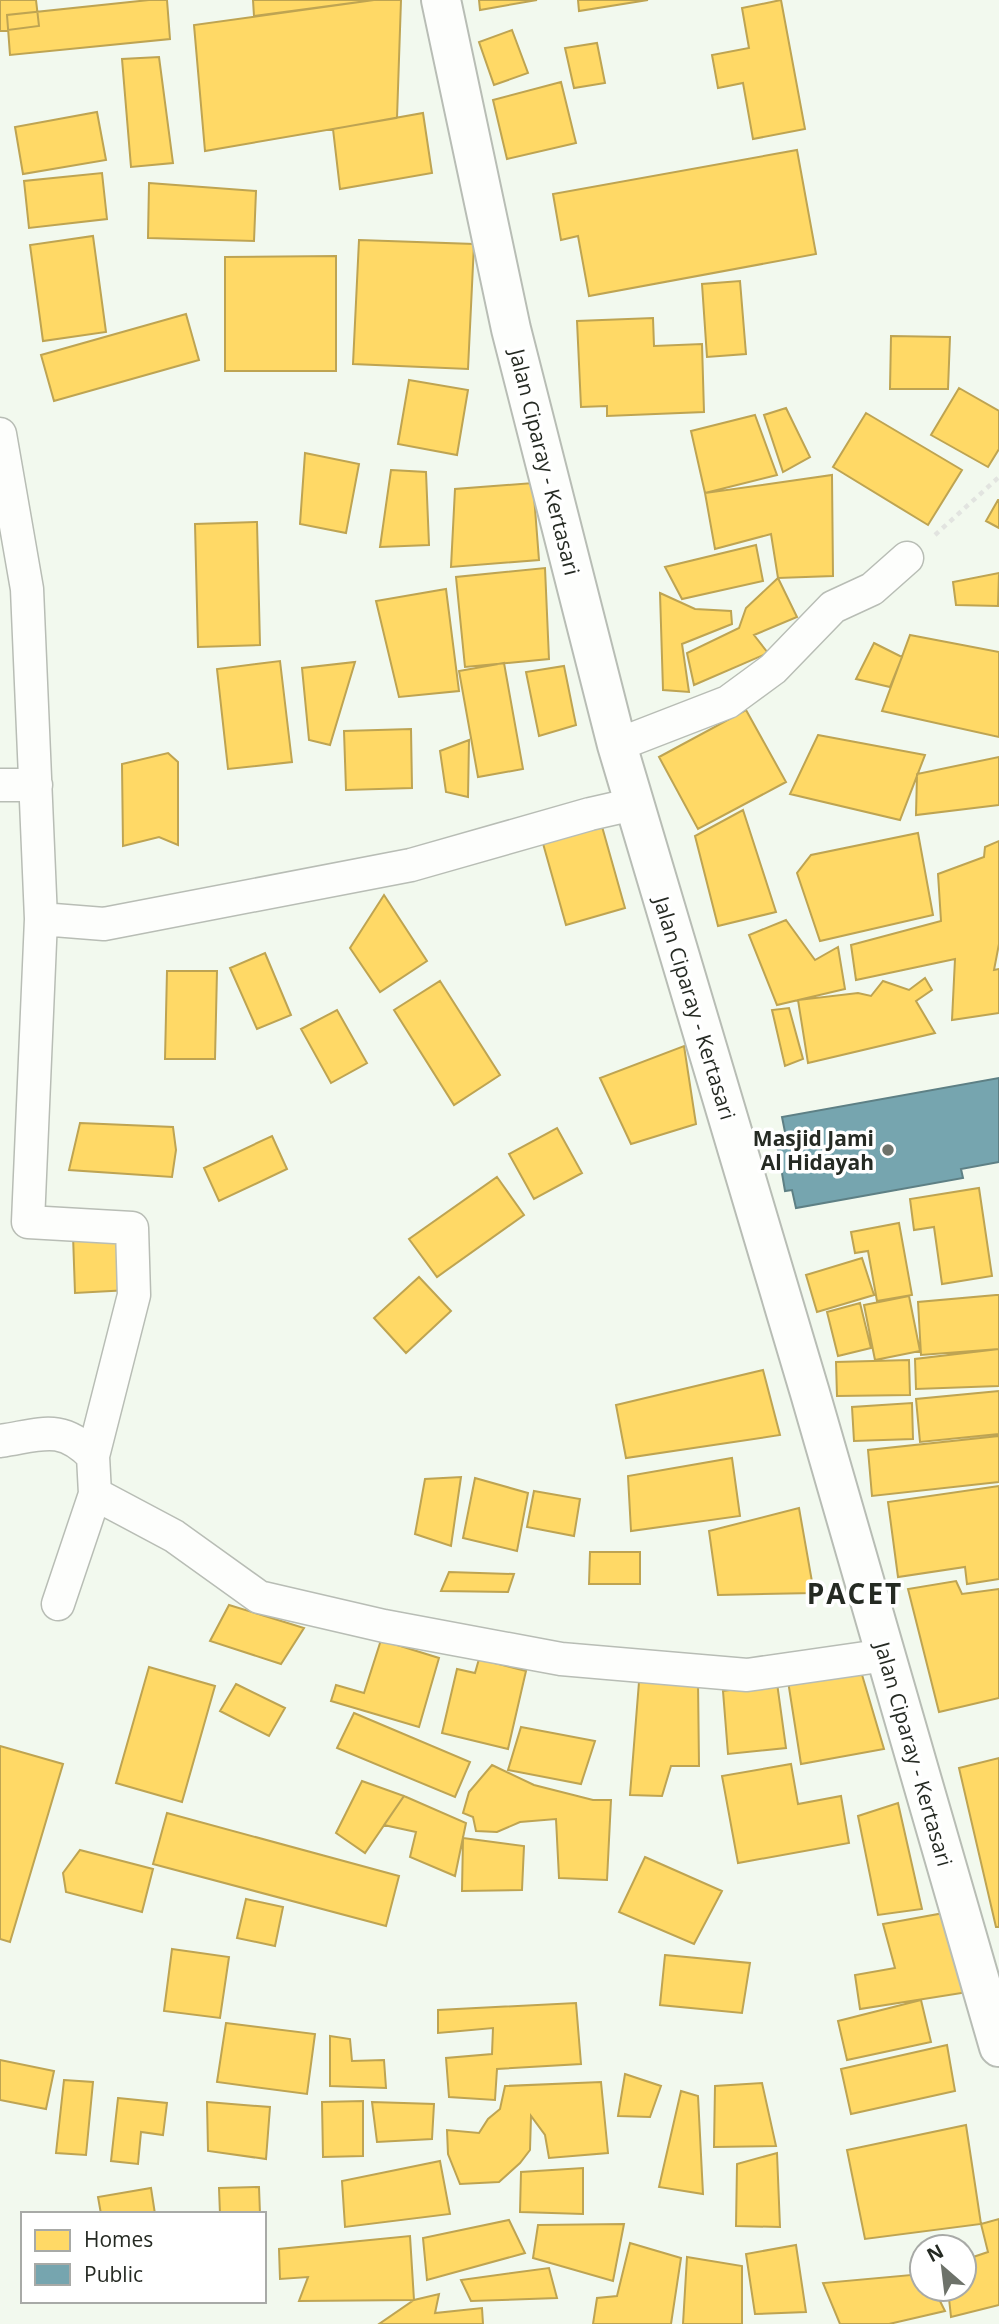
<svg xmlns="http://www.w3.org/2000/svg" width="999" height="2324" viewBox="0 0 999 2324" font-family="'Open Sans',sans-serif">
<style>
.homes{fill:#ffd966;stroke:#bea452;stroke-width:2}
.public{fill:#76a5af;stroke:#5e8085;stroke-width:2}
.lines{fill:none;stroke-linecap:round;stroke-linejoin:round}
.street-casing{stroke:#b8bdb5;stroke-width:35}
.secondary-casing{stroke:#b8bdb5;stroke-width:42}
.path{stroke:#e2e4e0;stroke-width:4.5;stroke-dasharray:5 5;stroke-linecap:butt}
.street{stroke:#fdfefc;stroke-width:32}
.secondary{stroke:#fdfefc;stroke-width:38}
.poi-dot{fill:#6d726a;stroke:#fff;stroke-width:2.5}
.labels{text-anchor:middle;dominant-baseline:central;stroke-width:7;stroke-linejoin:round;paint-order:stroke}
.street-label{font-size:21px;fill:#252a23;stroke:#fff}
.poi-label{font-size:21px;font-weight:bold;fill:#252a23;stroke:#fff;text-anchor:end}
.district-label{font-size:28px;font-weight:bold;letter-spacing:2px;fill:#252a23;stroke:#fff}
</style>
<rect width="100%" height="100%" fill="#f2f9ee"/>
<path class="homes" d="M 0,0 L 36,0 L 39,26 L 0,31 Z
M 149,0 L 167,0 L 170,39 L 10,55 L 7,15 Z
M 253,0 L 374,0 L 254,16 Z
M 374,0 L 401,0 L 397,118 L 205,151 L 194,25 Z
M 479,0 L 537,0 L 480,10 Z
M 578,0 L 648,0 L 579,11 Z
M 781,0 L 805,129 L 753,139 L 743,83 L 718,88 L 712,55 L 749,48 L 742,8 Z
M 512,30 L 528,73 L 494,85 L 479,42 Z
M 597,43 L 605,83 L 574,88 L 565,48 Z
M 159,57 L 173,163 L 131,167 L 122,59 Z
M 561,82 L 576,143 L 507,159 L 493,100 Z
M 97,112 L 106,160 L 23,174 L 15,127 Z
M 423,113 L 432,173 L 340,189 L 333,129 Z
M 797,150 L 816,254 L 589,296 L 578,236 L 561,240 L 553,194 Z
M 102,173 L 107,219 L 29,228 L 24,181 Z
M 149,183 L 256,191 L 254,241 L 148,238 Z
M 93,236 L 106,332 L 43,341 L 30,245 Z
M 359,240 L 474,244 L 468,369 L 353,364 Z
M 336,256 L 336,371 L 225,371 L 225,257 Z
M 740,281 L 746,354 L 707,357 L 702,284 Z
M 186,314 L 199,360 L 54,401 L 41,355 Z
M 653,318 L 654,346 L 702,344 L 704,412 L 607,416 L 607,406 L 581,407 L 577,321 Z
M 891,336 L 950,337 L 948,389 L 890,389 Z
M 409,380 L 468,390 L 457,455 L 398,444 Z
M 959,388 L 999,411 L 999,449 L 988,467 L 931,435 Z
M 786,408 L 810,457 L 783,472 L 764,415 Z
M 866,413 L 962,470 L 928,525 L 833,467 Z
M 755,415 L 777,475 L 705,493 L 691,431 Z
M 305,453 L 359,464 L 346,533 L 300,524 Z
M 391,470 L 426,472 L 429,545 L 380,547 Z
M 832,475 L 833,576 L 778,578 L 771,534 L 715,549 L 705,493 Z
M 533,483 L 539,560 L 451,567 L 455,489 Z
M 998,500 L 999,500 L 999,528 L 986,521 Z
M 257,522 L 260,645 L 198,647 L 195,524 Z
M 756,545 L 763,581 L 682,599 L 665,567 Z
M 545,568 L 549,659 L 465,667 L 456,577 Z
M 999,573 L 998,606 L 956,605 L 953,582 Z
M 778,578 L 797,617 L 754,635 L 768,653 L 694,685 L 687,653 L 739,628 L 746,608 Z
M 446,589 L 459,691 L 399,697 L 376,601 Z
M 660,593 L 695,609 L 731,611 L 732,624 L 682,644 L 689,692 L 663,690 Z
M 910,635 L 999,652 L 999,737 L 882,711 Z
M 874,643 L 902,657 L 890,687 L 856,679 Z
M 280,661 L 292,762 L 228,769 L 217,669 Z
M 355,662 L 330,745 L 309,740 L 302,668 Z
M 504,663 L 523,769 L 478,777 L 459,671 Z
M 564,666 L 576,725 L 539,736 L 526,672 Z
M 746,710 L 786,782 L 698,829 L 659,757 Z
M 411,729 L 412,788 L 346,790 L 344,731 Z
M 818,735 L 925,755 L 900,820 L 790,794 Z
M 469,740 L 468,797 L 446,792 L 440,751 Z
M 168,753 L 178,762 L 178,845 L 159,837 L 123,846 L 122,764 Z
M 999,757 L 999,805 L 916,815 L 917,774 Z
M 743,810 L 776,912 L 718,926 L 695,836 Z
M 601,823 L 625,908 L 566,925 L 542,840 Z
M 918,833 L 933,915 L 820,941 L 797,873 L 811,855 Z
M 999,841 L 999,944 L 994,970 L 999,969 L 999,1013 L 952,1020 L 955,959 L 856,980 L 851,945 L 941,921 L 938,874 L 984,857 L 985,847 Z
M 384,895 L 427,961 L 380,992 L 350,948 Z
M 786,920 L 815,960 L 838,947 L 845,989 L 777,1005 L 749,935 Z
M 265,953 L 291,1015 L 257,1029 L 230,968 Z
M 167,971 L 217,971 L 215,1059 L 165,1059 Z
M 925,978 L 932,990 L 916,1001 L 935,1033 L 808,1063 L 798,1000 L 858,993 L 871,996 L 883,981 L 909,990 Z
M 440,981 L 500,1075 L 454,1105 L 394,1010 Z
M 789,1008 L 803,1059 L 785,1066 L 772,1010 Z
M 337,1010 L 367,1063 L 331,1083 L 301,1029 Z
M 684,1046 L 696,1124 L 631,1144 L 600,1078 Z
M 80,1123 L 173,1127 L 176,1150 L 172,1177 L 69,1170 Z
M 557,1128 L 582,1173 L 534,1199 L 509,1154 Z
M 272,1136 L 287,1169 L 219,1201 L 204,1168 Z
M 497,1177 L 524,1215 L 437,1277 L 409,1239 Z
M 979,1188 L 992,1276 L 942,1284 L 934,1227 L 914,1230 L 910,1199 Z
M 899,1223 L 912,1295 L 877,1301 L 868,1251 L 855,1253 L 851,1232 Z
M 127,1232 L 129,1290 L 75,1293 L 73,1235 Z
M 862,1258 L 874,1295 L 817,1312 L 806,1275 Z
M 419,1277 L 451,1311 L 406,1353 L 374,1318 Z
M 996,1295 L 999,1295 L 999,1349 L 921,1355 L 918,1302 Z
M 909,1296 L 920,1351 L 875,1360 L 864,1305 Z
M 860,1303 L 871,1348 L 838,1356 L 827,1312 Z
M 999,1349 L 999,1386 L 916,1389 L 915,1359 Z
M 909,1360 L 910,1395 L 837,1396 L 836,1362 Z
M 763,1370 L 780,1435 L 626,1458 L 616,1405 Z
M 999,1391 L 999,1434 L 920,1442 L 916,1399 Z
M 912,1403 L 913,1439 L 854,1441 L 852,1407 Z
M 999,1436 L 999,1482 L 872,1496 L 868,1450 Z
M 732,1458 L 740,1516 L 631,1531 L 628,1476 Z
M 461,1477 L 451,1546 L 415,1534 L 425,1479 Z
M 475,1478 L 528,1493 L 517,1551 L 463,1538 Z
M 999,1486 L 999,1579 L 967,1584 L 965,1567 L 898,1577 L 888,1502 Z
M 534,1491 L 580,1499 L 574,1536 L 527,1527 Z
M 799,1508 L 814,1593 L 718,1595 L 709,1531 Z
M 590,1552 L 640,1552 L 640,1584 L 589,1584 Z
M 449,1572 L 514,1574 L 508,1592 L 441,1591 Z
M 956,1581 L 962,1594 L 999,1589 L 999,1698 L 939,1712 L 908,1589 Z
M 229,1605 L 304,1628 L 281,1664 L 210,1641 Z
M 381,1640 L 439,1658 L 419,1727 L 331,1701 L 336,1685 L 364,1693 Z
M 479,1659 L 526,1671 L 508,1749 L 442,1733 L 457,1669 L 475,1673 Z
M 149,1667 L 215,1686 L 182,1802 L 116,1783 Z
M 860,1668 L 884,1749 L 801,1764 L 788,1681 Z
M 698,1681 L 699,1766 L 671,1766 L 662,1796 L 630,1795 L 639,1682 Z
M 777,1683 L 786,1748 L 728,1754 L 723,1691 Z
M 236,1684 L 285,1708 L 269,1736 L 220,1711 Z
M 354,1713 L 470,1762 L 455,1797 L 337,1748 Z
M 521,1727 L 595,1741 L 581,1784 L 508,1770 Z
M 0,1746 L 63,1764 L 10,1942 L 0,1939 Z
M 999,1758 L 999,1927 L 996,1927 L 959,1768 Z
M 791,1764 L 798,1804 L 841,1796 L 849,1843 L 738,1863 L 722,1776 Z
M 492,1765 L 534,1785 L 593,1800 L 611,1800 L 607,1880 L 559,1878 L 556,1819 L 520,1822 L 497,1832 L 476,1831 L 473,1817 L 463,1813 L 469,1792 Z
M 362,1781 L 404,1796 L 365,1853 L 336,1833 Z
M 404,1796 L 466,1823 L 455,1876 L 410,1857 L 416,1832 L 384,1825 Z
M 898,1803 L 922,1909 L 878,1915 L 858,1816 Z
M 167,1813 L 399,1876 L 386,1926 L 153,1864 Z
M 463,1838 L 524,1846 L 522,1890 L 462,1891 Z
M 80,1850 L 153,1869 L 142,1912 L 66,1892 L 63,1873 Z
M 645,1857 L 722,1891 L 694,1944 L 619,1912 Z
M 246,1899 L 283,1907 L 275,1946 L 237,1938 Z
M 944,1913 L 968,1992 L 860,2009 L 855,1975 L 895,1968 L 883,1924 Z
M 172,1949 L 229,1957 L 220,2018 L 164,2011 Z
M 665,1955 L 750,1963 L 742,2013 L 660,2005 Z
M 921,2000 L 931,2042 L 847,2060 L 838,2021 Z
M 576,2003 L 581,2064 L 497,2069 L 495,2100 L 449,2097 L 446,2058 L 492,2054 L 493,2028 L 438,2033 L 438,2010 Z
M 226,2023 L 315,2034 L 307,2094 L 217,2082 Z
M 330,2036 L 350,2039 L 352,2061 L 384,2060 L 386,2088 L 330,2086 Z
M 947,2045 L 955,2091 L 851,2114 L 841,2069 Z
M 0,2060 L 54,2071 L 46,2109 L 0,2100 Z
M 625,2074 L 661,2086 L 650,2117 L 618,2116 Z
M 64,2080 L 93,2082 L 86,2155 L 56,2153 Z
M 601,2082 L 608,2153 L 549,2158 L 545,2135 L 531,2116 L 530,2150 L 520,2163 L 499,2182 L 460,2184 L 448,2154 L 447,2130 L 479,2133 L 488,2119 L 500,2109 L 505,2086 Z
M 762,2083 L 776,2146 L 714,2147 L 715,2086 Z
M 681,2091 L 698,2096 L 703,2194 L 659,2187 Z
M 118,2098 L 167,2103 L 163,2135 L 141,2132 L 138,2164 L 111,2161 Z
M 363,2101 L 363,2156 L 323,2157 L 322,2102 Z
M 207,2102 L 270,2107 L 266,2159 L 208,2151 Z
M 372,2102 L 434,2104 L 432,2139 L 377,2142 Z
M 966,2125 L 981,2224 L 865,2239 L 847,2150 Z
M 777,2153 L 780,2227 L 736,2226 L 737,2164 Z
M 440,2161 L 450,2214 L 345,2227 L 342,2181 Z
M 583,2168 L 583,2214 L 520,2212 L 521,2172 Z
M 259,2187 L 260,2214 L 220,2214 L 219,2188 Z
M 151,2188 L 155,2214 L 101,2214 L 98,2197 Z
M 999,2219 L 999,2305 L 951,2317 L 948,2289 L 964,2289 L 964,2260 L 988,2252 L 981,2224 Z
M 509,2220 L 525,2253 L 427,2280 L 423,2238 Z
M 624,2224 L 613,2281 L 533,2258 L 538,2225 Z
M 410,2236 L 414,2300 L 299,2301 L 308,2277 L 280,2279 L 279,2249 Z
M 630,2243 L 681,2258 L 671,2324 L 593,2324 L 597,2298 L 617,2296 Z
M 796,2245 L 806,2312 L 755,2314 L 746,2254 Z
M 687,2257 L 742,2266 L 742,2324 L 683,2324 Z
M 549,2268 L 557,2298 L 471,2301 L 461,2280 Z
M 922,2274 L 922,2289 L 934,2289 L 945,2311 L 889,2324 L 840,2324 L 823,2283 Z
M 439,2294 L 435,2313 L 482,2308 L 483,2324 L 379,2324 L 414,2300 Z"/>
<path class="public" d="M 999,1078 L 999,1162 L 961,1169 L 963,1178 L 796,1208 L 792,1190 L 785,1191 L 776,1138 L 786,1137 L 782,1117 Z"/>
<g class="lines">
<g class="street-casing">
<path id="street" d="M 0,434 L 27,589 L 41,919 L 104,924 L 411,865 L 590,814 L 634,804
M 617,745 L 728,702 L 773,669 L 833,607 L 872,589 L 907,558
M 0,785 L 36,785
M 41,919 L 28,1222 L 132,1228 L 134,1295 L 93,1456
M 0,1441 C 41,1435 61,1423 93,1456 L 95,1494 L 174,1536 L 259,1597 L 384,1626 L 561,1659 L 747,1675 L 886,1655
M 58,1604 L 95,1494"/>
</g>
<g class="secondary-casing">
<path id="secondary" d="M 441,0 L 511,329 L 617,745 L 810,1393 L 999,2047"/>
</g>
<path class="path" d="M 935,535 L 999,477"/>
<use href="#street" class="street"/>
<use href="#secondary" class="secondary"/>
</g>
<circle class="poi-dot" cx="888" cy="1150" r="7"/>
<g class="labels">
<g class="street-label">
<text transform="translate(545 462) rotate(76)">Jalan Ciparay - Kertasari</text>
<text transform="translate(695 1008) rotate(73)">Jalan Ciparay - Kertasari</text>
<text transform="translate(914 1754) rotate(74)">Jalan Ciparay - Kertasari</text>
</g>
<g class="poi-label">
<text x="874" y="1138">Masjid Jami<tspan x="874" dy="24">Al Hidayah</tspan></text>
</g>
<g class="district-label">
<text x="855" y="1593">PACET</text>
</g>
</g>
<rect x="21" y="2212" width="245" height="91" fill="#ffffff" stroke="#a8aaa7" stroke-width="2"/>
<rect x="35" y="2230" width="35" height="21" fill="#ffd966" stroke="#a8aaa7" stroke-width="2"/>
<text x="84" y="2247" font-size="21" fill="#252a23">Homes</text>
<rect x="35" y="2264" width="35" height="21" fill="#76a5af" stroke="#a8aaa7" stroke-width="2"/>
<text x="84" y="2282" font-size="21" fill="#252a23">Public</text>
<g transform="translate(943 2268) rotate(332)"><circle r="33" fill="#ffffff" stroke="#a8aaa7" stroke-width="2"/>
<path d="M0-5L12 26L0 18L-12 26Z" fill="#6d726a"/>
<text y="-10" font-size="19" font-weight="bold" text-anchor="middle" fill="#252a23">N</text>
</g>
</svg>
